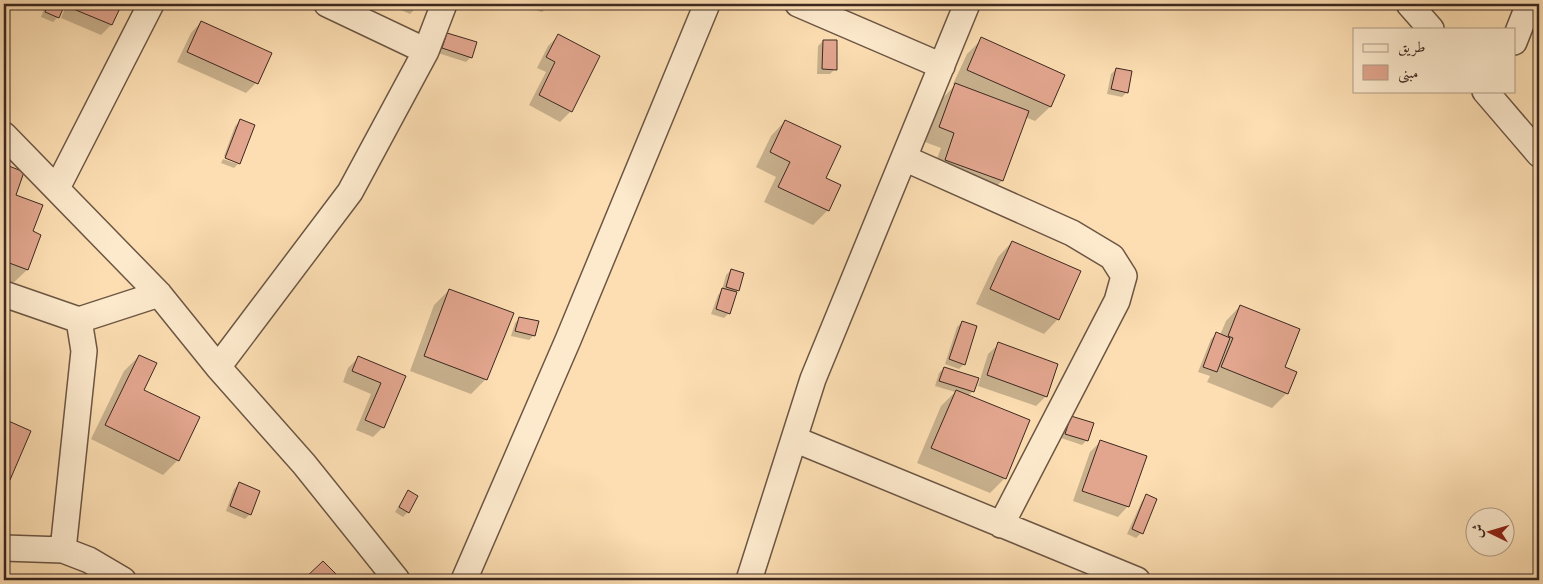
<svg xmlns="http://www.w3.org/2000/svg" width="1543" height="584" viewBox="0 0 1543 584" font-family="'IM FELL French Canon',Amiri,serif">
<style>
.shadow{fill:#0003}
.building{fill:#e2a68e;stroke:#3c2820}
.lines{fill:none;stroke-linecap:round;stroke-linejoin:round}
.street-casing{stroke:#6c5644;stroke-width:28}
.street{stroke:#fdeacd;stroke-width:25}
</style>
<rect width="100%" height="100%" fill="#fcdeb2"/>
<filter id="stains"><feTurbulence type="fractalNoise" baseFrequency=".004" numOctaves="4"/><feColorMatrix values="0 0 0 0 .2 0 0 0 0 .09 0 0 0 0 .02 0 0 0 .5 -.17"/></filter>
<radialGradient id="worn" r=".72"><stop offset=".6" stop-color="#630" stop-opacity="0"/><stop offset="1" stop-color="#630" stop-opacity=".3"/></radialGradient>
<path class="shadow" d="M 46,4 L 63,4 L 58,17 L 53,22 L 41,17 Z
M 67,4 L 120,4 L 111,25 L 101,35 L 61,18 Z
M 387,4 L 420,4 L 410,14 Z
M 519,4 L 550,4 L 542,12 Z
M 201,22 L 256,83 L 246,93 L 177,62 L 191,33 Z
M 447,34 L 471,57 L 466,62 L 438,53 L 442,39 Z
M 558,36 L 598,56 L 571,111 L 560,122 L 529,105 L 546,72 L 537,68 L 548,46 Z
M 982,39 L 1064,76 L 1050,107 L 1035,121 L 1025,117 L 1002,181 L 987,195 L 931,174 L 941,148 L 925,142 L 941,100 L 955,85 L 953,84 L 967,54 Z
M 823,41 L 835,69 L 830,74 L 817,74 L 818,46 Z
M 1116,69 L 1127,92 L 1122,97 L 1107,94 L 1111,74 Z
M 240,121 L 239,163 L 238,164 L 238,162 L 224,156 L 235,126 Z
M 785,121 L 824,179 L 828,210 L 813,225 L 764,202 L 776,177 L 756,167 L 771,136 Z
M 223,159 L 238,164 L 234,168 L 221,163 Z
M 4,166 L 22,173 L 14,195 L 31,232 L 39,235 L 27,270 L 12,284 L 4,281 Z
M 1012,242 L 1058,319 L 1044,334 L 976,304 L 998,257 Z
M 731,270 L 738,290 L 735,293 L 729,313 L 724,318 L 711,314 L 718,295 L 722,290 L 726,275 Z
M 449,290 L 486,379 L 471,394 L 410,371 L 434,305 Z
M 1240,306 L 1283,368 L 1287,393 L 1272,408 L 1207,382 L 1210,376 L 1198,372 L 1211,339 L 1216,334 L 1220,335 L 1226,321 Z
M 520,318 L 534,335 L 529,340 L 511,336 L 515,323 Z
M 962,322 L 964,364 L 959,369 L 945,364 L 957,327 Z
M 999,344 L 1046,396 L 1036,406 L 978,386 L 988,354 Z
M 139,356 L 142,390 L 178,460 L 163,475 L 91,439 L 124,371 Z
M 359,357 L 404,377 L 383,427 L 373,437 L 356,430 L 371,394 L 343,382 L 348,368 Z
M 944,368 L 973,391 L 968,396 L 1005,478 L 990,493 L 917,463 L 941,406 L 955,392 L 935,386 L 939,373 Z
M 1071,417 L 1087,440 L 1082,445 L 1061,438 L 1066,422 Z
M 4,420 L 30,431 L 9,479 L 4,485 Z
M 1101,441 L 1128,506 L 1118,517 L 1073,501 L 1090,452 Z
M 239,484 L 250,514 L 245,519 L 226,511 L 234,489 Z
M 409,492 L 408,512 L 403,517 L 395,512 L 404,497 Z
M 1147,496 L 1141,533 L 1136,538 L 1127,534 L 1142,501 Z"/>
<path class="building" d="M 48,4 L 65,4 L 59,18 L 45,12 Z
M 73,4 L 122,4 L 112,25 L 71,8 Z
M 201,21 L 272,53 L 258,84 L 187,52 Z
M 447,33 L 477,42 L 472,58 L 442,48 Z
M 558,34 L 600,56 L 572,112 L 539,95 L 555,62 L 546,57 Z
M 981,37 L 1065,75 L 1051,107 L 967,70 Z
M 823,40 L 837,40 L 837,70 L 822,69 Z
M 1116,68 L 1132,71 L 1128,93 L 1111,89 Z
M 955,83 L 1029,111 L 1003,181 L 945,160 L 954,133 L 939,127 Z
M 240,119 L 255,125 L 240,164 L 225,158 Z
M 785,120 L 841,146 L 826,178 L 841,185 L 829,211 L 778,187 L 790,162 L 770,152 Z
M 4,164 L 24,172 L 16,195 L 43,205 L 33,231 L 41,235 L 28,270 L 4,261 Z
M 1012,241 L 1081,271 L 1059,320 L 990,289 Z
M 731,269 L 744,273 L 739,291 L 726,287 Z
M 722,288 L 737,292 L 730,314 L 716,309 Z
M 449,289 L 514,313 L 487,380 L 424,356 Z
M 1240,305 L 1300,329 L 1285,367 L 1297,372 L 1288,394 L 1221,367 L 1233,338 L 1228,336 Z
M 519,317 L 539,321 L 535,336 L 515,331 Z
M 962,321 L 977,326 L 965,365 L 949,359 Z
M 1216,332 L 1230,338 L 1217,372 L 1203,367 Z
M 998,342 L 1058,364 L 1047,397 L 987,375 Z
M 139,355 L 157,363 L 144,390 L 200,417 L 179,461 L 105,425 Z
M 358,356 L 406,376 L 384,428 L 365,420 L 381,383 L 352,371 Z
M 944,367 L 979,378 L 974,392 L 939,381 Z
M 956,390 L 1030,420 L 1006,479 L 931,448 Z
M 1071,416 L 1094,423 L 1088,441 L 1065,434 Z
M 4,419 L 31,431 L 10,480 L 4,477 Z
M 1100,440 L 1147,456 L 1129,507 L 1082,491 Z
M 239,482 L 260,491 L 251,515 L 230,506 Z
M 408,490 L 418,496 L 409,513 L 399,507 Z
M 1146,494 L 1157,499 L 1143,534 L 1132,529 Z
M 323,561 L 342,580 L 303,580 Z"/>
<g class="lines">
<g class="street-casing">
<path id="street" d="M 327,4 L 426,51
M 798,4 L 942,66
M 1409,4 L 1431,29
M 1514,42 L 1529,4
M 1485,91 L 1539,154
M 4,135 L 159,294 L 218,367 L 304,464 L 397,580
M 904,158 L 1072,233 L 1112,257 L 1124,276 L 1117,301 L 1001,525
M 57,188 L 151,4
M 4,294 L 79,320 L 159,294
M 218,367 L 350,192 L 426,51 L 444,4
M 794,439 L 1137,580
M 4,548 L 63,550 L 89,560 L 123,580
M 63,550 L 84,351 L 79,320
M 464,580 L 568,340 L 707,4
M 749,580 L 813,379 L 967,4"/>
</g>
<use href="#street" class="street"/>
</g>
<rect width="1543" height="584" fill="none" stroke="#fcdeb2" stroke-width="20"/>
<rect x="5" y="5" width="1533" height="574" fill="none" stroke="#3c2820" stroke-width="2.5"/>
<rect x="10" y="10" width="1523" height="564" fill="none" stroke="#3c2820"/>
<rect x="1353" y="28" width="162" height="65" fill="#fdeacd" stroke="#b09c88"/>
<rect x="1363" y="44" width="25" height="8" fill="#fdeacd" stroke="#b09c88"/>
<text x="1398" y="52" font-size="15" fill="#3c2820">طريق</text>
<rect x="1363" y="65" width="25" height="15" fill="#e2a68e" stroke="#b09c88"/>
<text x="1398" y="78" font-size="15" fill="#3c2820">مبنى</text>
<g transform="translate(1490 532) rotate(275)"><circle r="24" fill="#fdeacd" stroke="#b09c88"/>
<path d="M0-4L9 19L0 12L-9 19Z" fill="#8f2418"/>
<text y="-8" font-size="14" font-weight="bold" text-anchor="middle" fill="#3c2820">ش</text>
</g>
<rect width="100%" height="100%" filter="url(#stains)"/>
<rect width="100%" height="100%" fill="url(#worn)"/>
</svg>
